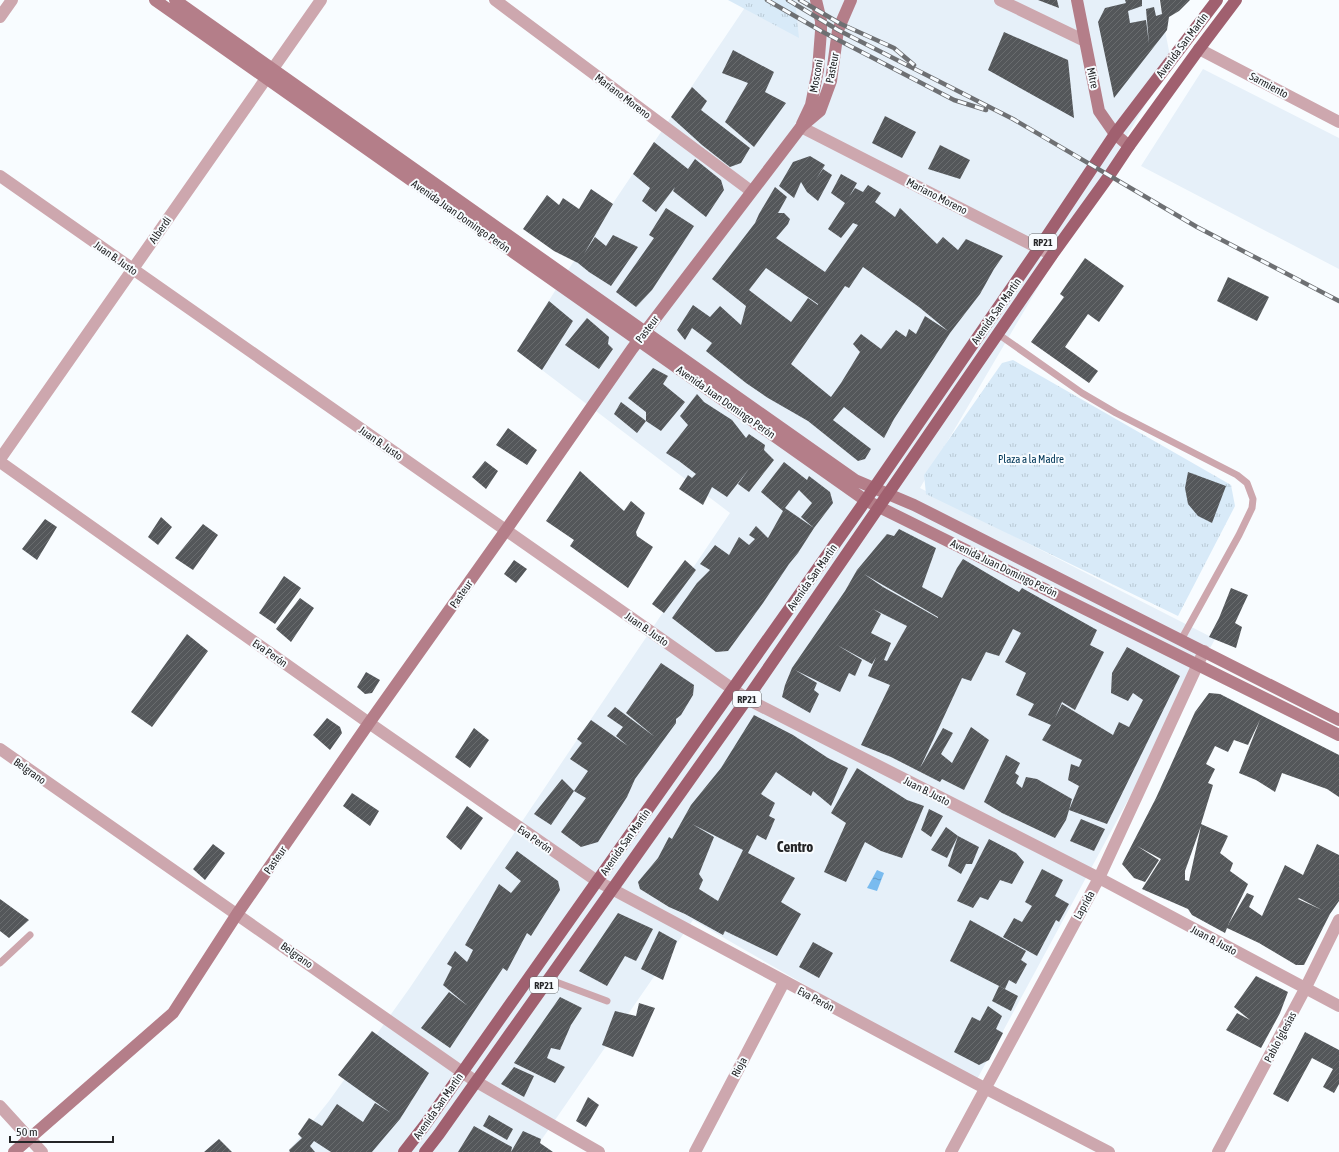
<svg xmlns="http://www.w3.org/2000/svg" width="1339" height="1152" viewBox="0 0 1339 1152" font-family="'Asap Condensed',sans-serif">
<style>
.built{fill:#e6f0f9}
.grass{fill:url(#grass-tufts)}
.water{fill:url(#water-ripples)}
.building{fill:url(#building-hatch);fill-rule:evenodd}
.lines{fill:none;stroke-linecap:round;stroke-linejoin:round}
.lane{stroke:#cda7ae;stroke-width:7}
.street{stroke:#cda7ae;stroke-width:12}
.secondary{stroke:#b47e89;stroke-width:12}
.primary{stroke:#a0606f;stroke-width:12}
.rail-casing{stroke:#6e7073;stroke-width:4.5}
.rail{stroke:#f8fcff;stroke-width:3;stroke-dasharray:9;stroke-linecap:butt}
.labels{text-anchor:middle;dominant-baseline:central;stroke-width:4;stroke-linejoin:round;paint-order:stroke}
.shield{fill:#f8fcff;stroke:#646668;stroke-width:1}
.shield-label{font-size:10px;font-weight:bold;fill:#242527}
.street-label{font-size:11px;fill:#242527;stroke:#f8fcff}
.park-label{font-size:11px;fill:#013758;stroke:#f8fcff}
.district-label{font-size:15px;font-weight:bold;fill:#242527;stroke:#f8fcff}
</style>
<defs>
<pattern id="grass-tufts" width="24" height="20" patternUnits="userSpaceOnUse"><rect width="24" height="20" fill="#d8eaf8"/><path d="M3 7l-1-3M5 7V3M7 7l1-3M15 17l-1-3M17 17v-4M19 17l1-3" fill="none" stroke="#b9c9d5"/></pattern>
<pattern id="water-ripples" width="26" height="14" patternUnits="userSpaceOnUse"><rect width="26" height="14" fill="#79bbef"/><path d="M2 4q2-2 4 0t4 0M15 11q2-2 4 0t4 0" fill="none" stroke="#6398c2"/></pattern>
<pattern id="building-hatch" width="6" height="6" patternUnits="userSpaceOnUse"><rect width="6" height="6" fill="#54575a"/><path d="M-1 1l2-2M0 6l6-6M5 7l2-2" fill="none" stroke="#696c6e"/></pattern>
</defs>
<rect width="100%" height="100%" fill="#f8fcff"/>
<path class="built" d="M 750,0 L 1159,0 L 1171,61 L 920,488 L 1215,639 L 975,1083 L 693,920 L 533,1152 L 288,1152 L 329,1101 L 409,989 L 730,513 L 517,351 L 572,264 Z
M 1203,69 L 1339,138 L 1339,269 L 1141,166 Z"/>
<path class="grass" d="M 728,0 L 795,0 L 799,38 Z
M 1013,360 L 1231,485 L 1235,506 L 1178,616 L 926,494 L 924,475 L 1002,363 Z"/>
<path class="water" d="M 877,870 L 884,873 L 877,891 L 867,888 Z"/>
<path class="building" d="M 1038,0 L 1057,0 L 1059,8 Z
M 1125,0 L 1142,0 L 1142,6 L 1128,11 L 1130,23 L 1146,20 L 1149,44 L 1146,9 L 1154,7 L 1156,16 L 1162,14 L 1160,0 L 1190,0 L 1179,11 L 1169,17 L 1167,30 L 1114,98 L 1098,22 L 1105,8 L 1126,3 Z
M 1004,32 L 1068,60 L 1074,118 L 988,70 Z
M 733,50 L 774,72 L 765,92 L 786,103 L 754,147 L 725,122 L 748,83 L 722,73 Z
M 692,87 L 707,101 L 701,110 L 750,148 L 741,163 L 730,167 L 702,145 L 671,117 Z
M 885,116 L 916,132 L 902,158 L 872,143 Z
M 654,142 L 688,169 L 695,159 L 721,180 L 724,190 L 706,217 L 673,191 L 675,187 L 656,212 L 642,201 L 650,188 L 633,174 Z
M 940,145 L 970,160 L 960,179 L 928,169 Z
M 810,156 L 825,165 L 816,179 L 823,169 L 832,175 L 818,201 L 807,192 L 801,182 L 794,198 L 779,186 L 793,162 Z
M 841,174 L 857,183 L 849,197 L 855,188 L 863,192 L 868,185 L 881,193 L 875,202 L 895,217 L 900,208 L 937,244 L 943,237 L 958,250 L 966,239 L 1003,256 L 994,269 L 980,294 L 950,333 L 934,358 L 894,419 L 884,438 L 844,407 L 833,420 L 871,449 L 865,459 L 858,461 L 808,421 L 768,398 L 746,383 L 706,351 L 712,343 L 692,328 L 685,340 L 677,330 L 693,305 L 710,317 L 720,306 L 741,325 L 746,306 L 712,279 L 755,223 L 759,214 L 775,187 L 787,197 L 778,213 L 784,213 L 790,219 L 788,224 L 776,238 L 825,272 L 858,225 L 853,223 L 841,238 L 828,229 L 845,203 L 831,193 ZM 863,267 L 919,307 L 948,331 L 925,316 L 916,334 L 909,329 L 906,337 L 896,330 L 881,349 L 861,334 L 853,344 L 860,352 L 841,383 L 831,397 L 791,364 L 845,286 L 849,288 ZM 766,268 L 818,304 L 818,305 L 808,298 L 791,322 L 749,290 Z
M 591,189 L 613,204 L 584,254 L 595,237 L 606,246 L 613,235 L 638,247 L 611,286 L 589,272 L 578,263 L 554,251 L 523,229 L 547,195 L 559,205 L 563,198 L 579,209 Z
M 666,208 L 694,226 L 652,290 L 636,307 L 616,292 L 654,238 L 649,235 Z
M 1085,258 L 1124,286 L 1099,322 L 1088,314 L 1065,347 L 1098,371 L 1089,383 L 1031,342 L 1064,297 L 1060,294 Z
M 1228,277 L 1269,297 L 1257,321 L 1217,301 Z
M 549,301 L 573,321 L 542,370 L 517,351 Z
M 587,318 L 609,337 L 608,344 L 613,349 L 599,369 L 565,345 Z
M 653,368 L 668,376 L 663,384 L 685,402 L 661,431 L 646,421 L 646,412 L 628,398 Z
M 697,394 L 704,402 L 732,420 L 746,438 L 749,434 L 765,445 L 764,450 L 774,460 L 749,492 L 738,484 L 749,469 L 727,497 L 712,487 L 703,505 L 679,489 L 688,475 L 692,478 L 696,474 L 679,461 L 666,453 L 688,425 L 680,416 Z
M 621,402 L 646,421 L 637,433 L 614,414 Z
M 508,428 L 537,450 L 527,465 L 496,445 Z
M 485,461 L 498,471 L 486,489 L 472,477 Z
M 784,462 L 807,480 L 809,476 L 830,492 L 833,503 L 814,528 L 801,517 L 812,503 L 799,490 L 785,508 L 814,528 L 798,553 L 789,564 L 763,603 L 728,651 L 716,652 L 672,618 L 697,583 L 710,570 L 700,564 L 715,545 L 729,555 L 739,537 L 749,545 L 755,539 L 749,535 L 756,526 L 768,538 L 783,511 L 761,492 Z
M 580,471 L 624,511 L 631,501 L 645,513 L 636,532 L 637,536 L 653,547 L 628,588 L 570,546 L 574,540 L 546,521 Z
M 1188,472 L 1226,486 L 1212,523 L 1198,516 L 1188,504 L 1185,488 Z
M 161,517 L 172,527 L 158,545 L 148,537 Z
M 45,519 L 57,527 L 37,560 L 22,549 Z
M 203,524 L 218,535 L 193,570 L 175,558 Z
M 899,529 L 936,548 L 922,587 L 942,598 L 957,568 L 963,559 L 1019,592 L 1022,588 L 1097,630 L 1090,645 L 1104,652 L 1075,710 L 1062,702 L 1055,718 L 1062,704 L 1113,735 L 1119,722 L 1129,727 L 1143,700 L 1133,693 L 1128,701 L 1111,693 L 1112,673 L 1127,647 L 1180,676 L 1107,824 L 1069,810 L 1066,820 L 1055,838 L 1002,813 L 984,802 L 1006,755 L 1020,763 L 1015,773 L 1019,776 L 1016,783 L 1022,788 L 1026,777 L 1037,779 L 1072,799 L 1069,810 L 1079,786 L 1068,780 L 1071,764 L 1079,767 L 1082,760 L 1042,740 L 1051,725 L 1028,715 L 1034,704 L 1016,695 L 1026,673 L 1005,662 L 1021,633 L 1013,629 L 999,656 L 986,652 L 971,681 L 962,678 L 920,768 L 943,728 L 953,733 L 941,754 L 952,763 L 971,727 L 989,740 L 964,790 L 942,779 L 940,782 L 891,757 L 861,745 L 890,685 L 868,676 L 876,657 L 872,664 L 837,645 L 862,660 L 855,676 L 849,673 L 840,692 L 795,670 L 817,683 L 814,690 L 819,694 L 810,713 L 782,697 L 785,685 L 792,668 L 845,591 L 857,570 L 887,534 L 894,536 ZM 864,574 L 938,617 L 938,618 L 883,587 ZM 873,609 L 907,626 L 887,661 L 884,660 L 891,643 L 871,633 L 881,614 Z
M 514,560 L 527,569 L 516,583 L 504,574 Z
M 685,560 L 696,570 L 664,613 L 652,604 Z
M 284,576 L 301,588 L 275,624 L 259,613 Z
M 1231,588 L 1248,595 L 1235,623 L 1242,627 L 1236,648 L 1209,637 L 1219,618 Z
M 300,598 L 314,608 L 291,642 L 276,629 Z
M 187,634 L 208,651 L 152,727 L 131,712 Z
M 661,663 L 694,685 L 693,695 L 681,715 L 676,719 L 676,723 L 635,779 L 627,797 L 598,842 L 581,847 L 561,832 L 586,798 L 574,791 L 588,771 L 570,759 L 582,743 L 577,739 L 591,720 L 628,746 L 616,736 L 623,727 L 607,716 L 615,707 L 655,737 L 626,713 Z
M 366,672 L 380,680 L 372,693 L 365,694 L 357,687 Z
M 1209,693 L 1220,694 L 1339,755 L 1339,797 L 1327,789 L 1282,773 L 1275,792 L 1256,780 L 1239,773 L 1260,720 L 1248,745 L 1234,740 L 1228,752 L 1215,746 L 1206,764 L 1215,769 L 1208,783 L 1213,785 L 1201,824 L 1228,836 L 1220,853 L 1233,863 L 1230,871 L 1248,884 L 1228,925 L 1247,893 L 1254,896 L 1249,907 L 1262,916 L 1285,865 L 1303,875 L 1317,844 L 1339,855 L 1339,901 L 1330,914 L 1304,965 L 1296,965 L 1259,943 L 1227,928 L 1225,933 L 1192,915 L 1188,909 L 1142,889 L 1161,859 L 1137,846 L 1159,860 L 1145,882 L 1134,878 L 1122,864 L 1156,798 L 1195,712 ZM 1201,826 L 1189,881 L 1185,880 L 1185,871 ZM 1299,898 L 1322,910 L 1298,899 Z
M 754,715 L 793,735 L 828,758 L 848,768 L 831,806 L 813,791 L 811,796 L 776,772 L 761,794 L 775,803 L 769,816 L 775,819 L 766,840 L 757,835 L 748,853 L 795,878 L 781,902 L 801,914 L 777,956 L 725,931 L 723,935 L 685,914 L 669,907 L 640,889 L 638,882 L 658,858 L 669,837 L 672,839 L 691,805 L 721,768 ZM 692,824 L 743,850 L 718,901 L 699,889 L 703,880 L 699,874 L 714,837 Z
M 327,718 L 340,727 L 342,733 L 330,750 L 313,735 Z
M 474,728 L 489,740 L 470,768 L 455,757 Z
M 857,768 L 907,800 L 924,806 L 902,858 L 881,851 L 865,842 L 846,882 L 824,872 L 846,823 L 831,813 Z
M 562,779 L 574,791 L 551,825 L 534,814 Z
M 352,793 L 379,811 L 370,826 L 343,806 Z
M 467,806 L 483,818 L 461,850 L 446,837 Z
M 929,809 L 943,816 L 931,837 L 921,830 Z
M 1081,819 L 1105,829 L 1094,851 L 1070,841 Z
M 946,827 L 958,836 L 947,858 L 931,850 Z
M 958,836 L 979,847 L 972,864 L 966,864 L 961,874 L 948,866 Z
M 989,839 L 1016,853 L 1024,862 L 1012,884 L 1000,880 L 988,900 L 980,897 L 973,908 L 957,901 Z
M 213,844 L 225,853 L 205,880 L 193,869 Z
M 517,851 L 558,881 L 560,890 L 531,936 L 527,933 L 507,971 L 503,968 L 450,1048 L 421,1028 L 449,992 L 468,1006 L 443,985 L 452,967 L 447,964 L 455,951 L 467,962 L 473,950 L 465,945 L 499,884 L 511,893 L 521,881 L 505,868 Z
M 1042,869 L 1063,880 L 1055,896 L 1069,904 L 1059,922 L 1056,920 L 1037,956 L 1003,937 L 1014,918 L 1022,922 L 1032,906 L 1025,902 Z
M 0,899 L 29,920 L 9,938 L 0,931 Z
M 618,913 L 653,929 L 636,961 L 625,956 L 607,986 L 579,971 Z
M 970,920 L 1026,951 L 1021,960 L 1027,964 L 1016,984 L 1009,980 L 1005,989 L 950,961 Z
M 659,931 L 677,941 L 663,980 L 641,969 Z
M 813,942 L 833,953 L 819,978 L 799,967 Z
M 1256,976 L 1288,992 L 1280,1013 L 1261,1048 L 1226,1030 L 1237,1013 L 1250,1020 L 1234,1007 Z
M 999,986 L 1018,996 L 1011,1011 L 992,1001 Z
M 560,997 L 582,1008 L 571,1025 L 560,1050 L 551,1048 L 547,1058 L 565,1067 L 555,1083 L 514,1063 Z
M 639,1003 L 655,1008 L 633,1057 L 602,1045 L 615,1011 L 636,1016 Z
M 988,1006 L 1002,1016 L 996,1029 L 1003,1033 L 989,1060 L 979,1065 L 954,1052 L 972,1017 L 980,1021 Z
M 372,1031 L 429,1073 L 400,1119 L 372,1152 L 331,1152 L 314,1141 L 310,1146 L 315,1152 L 290,1152 L 289,1150 L 302,1138 L 298,1134 L 309,1118 L 322,1126 L 337,1104 L 363,1122 L 375,1103 L 391,1113 L 338,1075 Z
M 1305,1032 L 1339,1050 L 1339,1084 L 1334,1093 L 1323,1087 L 1333,1069 L 1312,1058 L 1288,1102 L 1273,1094 Z
M 514,1067 L 534,1076 L 524,1097 L 501,1084 Z
M 588,1097 L 599,1105 L 586,1127 L 576,1121 Z
M 489,1115 L 513,1129 L 507,1140 L 483,1126 Z
M 474,1126 L 512,1147 L 511,1152 L 458,1152 Z
M 523,1131 L 541,1139 L 540,1143 L 553,1152 L 511,1152 Z
M 219,1139 L 232,1152 L 204,1152 Z"/>
<g class="lines">
<path class="lane" d="M 998,334 L 1082,393 L 1116,413 L 1237,475 L 1247,483 L 1253,499 L 1252,508 L 1239,535 L 1181,640
M 0,963 L 30,935
M 548,979 L 607,1001"/>
<path class="street" d="M 495,0 L 751,191
M 1000,0 L 1085,41
M 0,17 L 12,0
M 1199,49 L 1339,122
M 801,127 L 1052,255
M 0,176 L 747,699 L 1099,878 L 1339,1006
M 0,459 L 321,0
M 0,462 L 369,723 L 597,881 L 975,1083 L 1109,1152
M 0,749 L 475,1081 L 599,1152
M 0,1106 L 42,1152
M 695,1152 L 784,982
M 951,1152 L 1099,878 L 1204,651
M 1218,1152 L 1305,989 L 1339,920"/>
<path class="secondary" d="M 155,0 L 865,500 L 1339,735
M 175,0 L 855,480 L 914,505 L 1339,720
M 1077,0 L 1099,111 L 1115,134 L 1129,146
M 802,124 L 811,105 L 818,70 L 821,31 L 821,21 L 816,0
M 14,1152 L 173,1013 L 237,914 L 369,723 L 506,530 L 632,349 L 801,127 L 820,111 L 831,81 L 838,30 L 851,0"/>
<path class="primary" d="M 404,1152 L 425,1125 L 861,507 L 1039,248 L 1115,134 L 1217,0
M 425,1152 L 439,1134 L 747,699 L 1052,255 L 1109,176 L 1129,146 L 1199,49 L 1236,0"/>
<g class="rail-casing">
<path id="rail" d="M 767,0 L 821,31 L 954,100 L 986,110
M 788,0 L 838,30 L 1013,119 L 1197,227 L 1339,301
M 800,0 L 841,24 L 894,48 L 914,65"/>
</g>
<use href="#rail" class="rail"/>
</g>
<g class="labels">
<g class="shield">
<rect x="1029" y="234" width="28" height="16" rx="3"/>
<rect x="733" y="691" width="28" height="16" rx="3"/>
<rect x="530" y="977" width="28" height="16" rx="3"/>
</g>
<g class="shield-label">
<text x="1043" y="242">RP21</text>
<text x="747" y="699">RP21</text>
<text x="544" y="985">RP21</text>
</g>
<g class="street-label">
<text transform="translate(1182 45) rotate(-53)">Avenida San Martín</text>
<text transform="translate(832 68) rotate(-79)">Pasteur</text>
<text transform="translate(816 76) rotate(-80)">Mosconi</text>
<text transform="translate(1093 78) rotate(78)">Mitre</text>
<text transform="translate(1269 85) rotate(28)">Sarmiento</text>
<text transform="translate(623 96) rotate(37)">Mariano Moreno</text>
<text transform="translate(937 196) rotate(27)">Mariano Moreno</text>
<text transform="translate(461 216) rotate(35)">Avenida Juan Domingo Perón</text>
<text transform="translate(160 230) rotate(-55)">Alberdi</text>
<text transform="translate(116 258) rotate(35)">Juan B. Justo</text>
<text transform="translate(996 311) rotate(-55)">Avenida San Martín</text>
<text transform="translate(647 329) rotate(-53)">Pasteur</text>
<text transform="translate(726 402) rotate(35)">Avenida Juan Domingo Perón</text>
<text transform="translate(381 443) rotate(35)">Juan B. Justo</text>
<text transform="translate(1004 568) rotate(26)">Avenida Juan Domingo Perón</text>
<text transform="translate(812 577) rotate(-55)">Avenida San Martín</text>
<text transform="translate(461 594) rotate(-55)">Pasteur</text>
<text transform="translate(647 629) rotate(35)">Juan B. Justo</text>
<text transform="translate(270 653) rotate(35)">Eva Perón</text>
<text transform="translate(30 771) rotate(35)">Belgrano</text>
<text transform="translate(927 791) rotate(27)">Juan B. Justo</text>
<text transform="translate(535 839) rotate(35)">Eva Perón</text>
<text transform="translate(625 842) rotate(-55)">Avenida San Martín</text>
<text transform="translate(275 860) rotate(-55)">Pasteur</text>
<text transform="translate(1084 905) rotate(-61)">Laprida</text>
<text transform="translate(1214 940) rotate(28)">Juan B. Justo</text>
<text transform="translate(297 955) rotate(35)">Belgrano</text>
<text transform="translate(816 999) rotate(28)">Eva Perón</text>
<text transform="translate(1280 1037) rotate(-62)">Pablo Iglesias</text>
<text transform="translate(739 1067) rotate(-62)">Rioja</text>
<text transform="translate(438 1106) rotate(-55)">Avenida San Martín</text>
</g>
<g class="park-label">
<text x="1031" y="459">Plaza a la Madre</text>
</g>
<g class="district-label">
<text x="795" y="846">Centro</text>
</g>
</g>
<path d="M10 1136v6h103v-6" fill="none" stroke="#242527" stroke-width="2"/>
<text x="16" y="1136" font-size="12" fill="#242527" stroke="#f8fcff" stroke-width="3" paint-order="stroke">50 m</text>
</svg>
